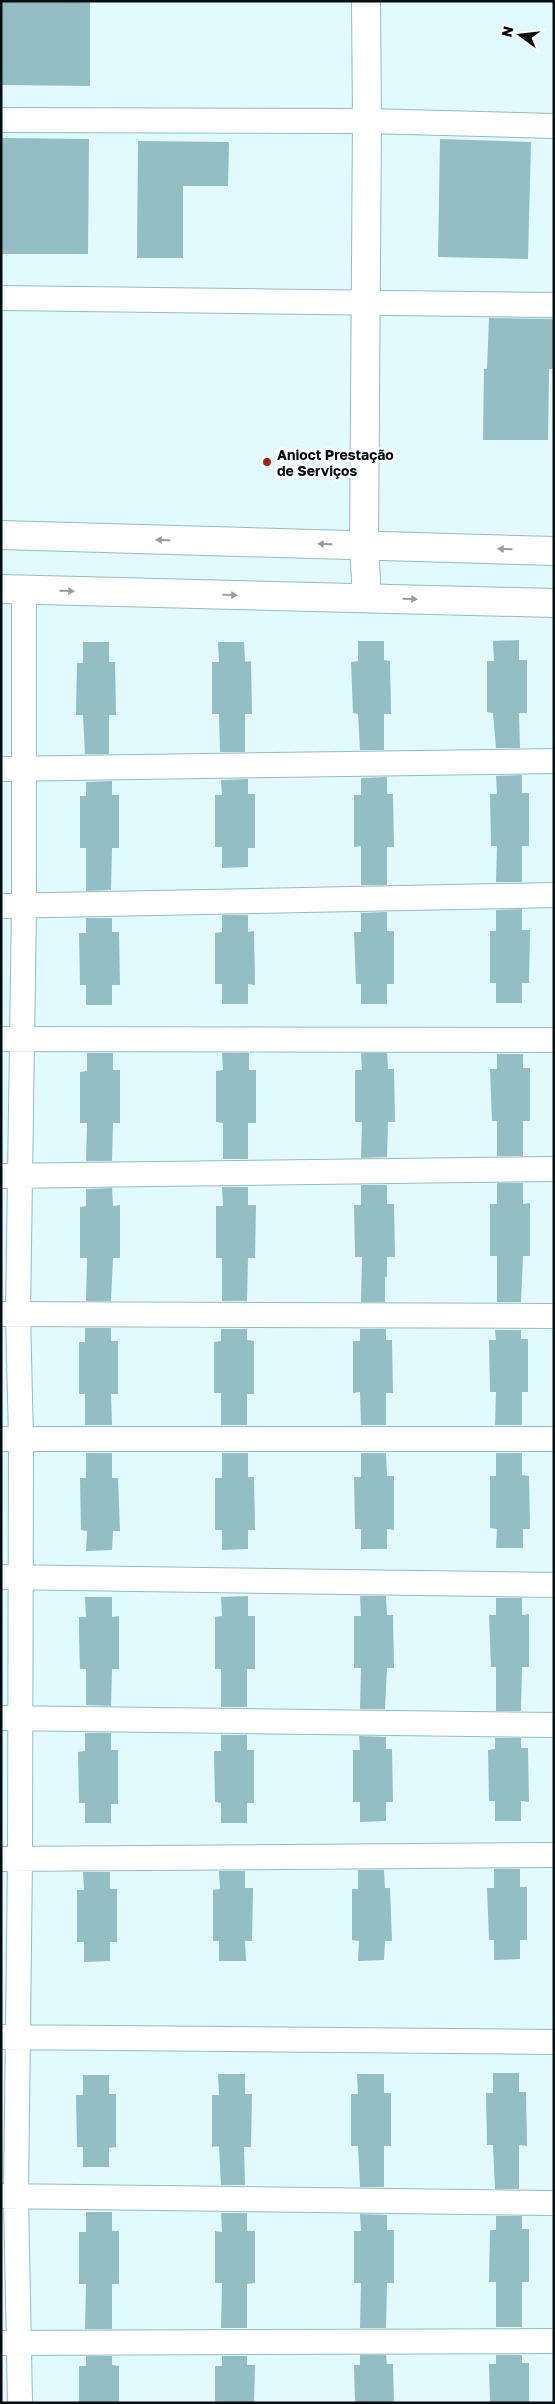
<svg xmlns="http://www.w3.org/2000/svg" width="555" height="2404" viewBox="0 0 555 2404" font-family="'Golos Text',sans-serif">
<style>
.building{fill:#93bec4}
.lines{fill:none;stroke-linecap:round;stroke-linejoin:round}
.street-casing{stroke:#92bdc4;stroke-width:26}
.secondary-casing{stroke:#92bdc4;stroke-width:30}
.street{stroke:#fff;stroke-width:24}
.secondary{stroke:#fff;stroke-width:28}
.oneway{fill:#999fa0}
.poi-dot{fill:#af1e1d;stroke:#fff;stroke-width:2}
.labels{text-anchor:middle;dominant-baseline:central;stroke-width:5;stroke-linejoin:round;paint-order:stroke}
.poi-label{font-size:14px;font-weight:bold;fill:#010e11;stroke:#fff;text-anchor:start}
</style>
<rect width="100%" height="100%" fill="#e0fafe"/>
<path class="building" d="M 2,1 L 90,1 L 90,86 L 1,85 Z
M 1,138 L 89,139 L 88,254 L 1,254 Z
M 440,139 L 531,142 L 528,259 L 438,257 Z
M 138,141 L 229,142 L 228,186 L 183,186 L 183,258 L 137,258 Z
M 489,318 L 554,319 L 554,369 L 549,369 L 548,440 L 483,440 L 484,369 L 487,369 Z
M 519,640 L 519,660 L 527,660 L 527,713 L 519,713 L 520,748 L 496,748 L 493,713 L 487,712 L 487,661 L 494,661 L 493,641 Z
M 358,641 L 384,641 L 384,660 L 390,661 L 391,714 L 384,714 L 384,750 L 360,750 L 358,714 L 353,713 L 351,662 L 358,661 Z
M 83,642 L 109,642 L 109,662 L 115,662 L 116,715 L 109,715 L 109,754 L 85,754 L 83,715 L 76,715 L 77,663 L 83,663 Z
M 218,642 L 244,642 L 245,662 L 251,661 L 252,714 L 245,714 L 245,752 L 220,752 L 219,714 L 212,714 L 212,662 L 219,662 Z
M 522,775 L 522,793 L 529,793 L 529,846 L 522,846 L 522,882 L 496,882 L 497,846 L 491,846 L 490,794 L 497,794 L 496,776 Z
M 387,777 L 387,794 L 393,794 L 394,847 L 387,847 L 387,885 L 361,885 L 361,846 L 354,847 L 354,795 L 361,795 L 361,778 Z
M 248,779 L 248,794 L 255,794 L 255,848 L 248,848 L 248,867 L 222,868 L 222,847 L 215,847 L 215,795 L 222,795 L 221,780 Z
M 112,781 L 112,795 L 119,795 L 119,848 L 112,848 L 111,890 L 86,891 L 86,848 L 80,848 L 80,796 L 86,796 L 86,782 Z
M 522,909 L 522,930 L 530,930 L 529,983 L 522,983 L 522,1003 L 496,1003 L 496,983 L 490,983 L 490,931 L 496,931 L 496,910 Z
M 387,912 L 387,931 L 394,931 L 394,984 L 387,984 L 387,1004 L 361,1004 L 361,984 L 356,984 L 354,932 L 361,932 L 361,913 Z
M 222,915 L 248,915 L 248,932 L 254,931 L 255,985 L 248,984 L 248,1004 L 222,1004 L 222,984 L 215,984 L 215,933 L 222,932 Z
M 86,918 L 112,918 L 112,932 L 119,932 L 120,985 L 112,985 L 112,1005 L 86,1005 L 86,985 L 80,985 L 79,933 L 86,933 Z
M 87,1053 L 113,1053 L 113,1070 L 120,1070 L 120,1123 L 113,1123 L 112,1161 L 86,1161 L 87,1123 L 80,1123 L 80,1072 L 87,1071 Z
M 222,1053 L 249,1053 L 249,1070 L 256,1070 L 256,1123 L 248,1123 L 248,1159 L 223,1159 L 223,1123 L 216,1122 L 216,1071 L 223,1070 Z
M 361,1053 L 387,1053 L 388,1069 L 394,1069 L 395,1122 L 388,1122 L 387,1157 L 361,1158 L 362,1122 L 355,1122 L 355,1070 L 362,1070 Z
M 497,1054 L 523,1054 L 523,1068 L 530,1068 L 530,1121 L 523,1121 L 523,1156 L 497,1156 L 497,1121 L 492,1121 L 490,1069 L 497,1069 Z
M 497,1183 L 523,1183 L 523,1204 L 530,1203 L 530,1256 L 523,1256 L 521,1302 L 497,1302 L 497,1256 L 490,1256 L 490,1204 L 497,1204 Z
M 361,1185 L 387,1185 L 387,1204 L 394,1204 L 395,1257 L 387,1257 L 387,1277 L 385,1277 L 385,1302 L 361,1302 L 362,1257 L 355,1257 L 354,1205 L 361,1205 Z
M 222,1187 L 248,1187 L 248,1205 L 256,1205 L 255,1258 L 248,1258 L 247,1301 L 222,1301 L 222,1258 L 216,1258 L 216,1206 L 223,1206 Z
M 112,1188 L 113,1206 L 120,1205 L 120,1258 L 113,1258 L 111,1301 L 86,1301 L 87,1258 L 80,1258 L 80,1207 L 86,1206 L 86,1189 Z
M 85,1328 L 111,1328 L 111,1341 L 118,1341 L 118,1394 L 111,1394 L 112,1425 L 85,1425 L 85,1394 L 79,1394 L 79,1342 L 85,1342 Z
M 221,1329 L 247,1329 L 247,1340 L 254,1341 L 254,1394 L 247,1394 L 247,1425 L 221,1425 L 221,1393 L 214,1393 L 214,1342 L 221,1341 Z
M 360,1329 L 386,1329 L 386,1340 L 392,1340 L 393,1393 L 386,1393 L 386,1425 L 361,1425 L 360,1392 L 353,1393 L 353,1341 L 360,1341 Z
M 495,1330 L 521,1330 L 521,1339 L 528,1339 L 528,1392 L 522,1392 L 522,1425 L 495,1425 L 496,1392 L 490,1392 L 489,1340 L 496,1340 Z
M 86,1453 L 112,1453 L 112,1478 L 118,1478 L 120,1531 L 113,1531 L 112,1550 L 86,1551 L 87,1531 L 81,1530 L 80,1478 L 86,1478 Z
M 222,1453 L 248,1453 L 248,1477 L 254,1477 L 255,1530 L 248,1530 L 248,1549 L 222,1550 L 222,1530 L 215,1530 L 215,1478 L 222,1478 Z
M 361,1453 L 386,1453 L 387,1476 L 394,1476 L 394,1530 L 387,1529 L 387,1549 L 361,1549 L 361,1529 L 355,1529 L 354,1477 L 361,1477 Z
M 496,1453 L 522,1453 L 522,1475 L 529,1476 L 530,1529 L 523,1529 L 523,1548 L 496,1548 L 497,1529 L 490,1528 L 490,1476 L 496,1476 Z
M 248,1596 L 248,1616 L 255,1616 L 255,1669 L 247,1669 L 247,1707 L 221,1707 L 221,1669 L 215,1669 L 215,1617 L 222,1616 L 221,1597 Z
M 360,1596 L 386,1596 L 387,1615 L 393,1615 L 394,1668 L 387,1668 L 385,1709 L 360,1709 L 361,1668 L 354,1668 L 354,1616 L 361,1616 Z
M 85,1597 L 112,1597 L 112,1617 L 119,1616 L 119,1669 L 112,1669 L 111,1706 L 86,1705 L 86,1669 L 80,1669 L 79,1635 L 79,1617 L 86,1617 Z
M 496,1598 L 522,1598 L 522,1615 L 529,1614 L 529,1667 L 522,1667 L 521,1711 L 496,1711 L 496,1667 L 491,1667 L 489,1615 L 496,1615 Z
M 85,1733 L 111,1733 L 111,1750 L 118,1750 L 118,1804 L 111,1804 L 111,1823 L 85,1823 L 85,1803 L 79,1803 L 78,1752 L 85,1751 Z
M 221,1735 L 247,1735 L 247,1750 L 254,1750 L 254,1803 L 247,1803 L 247,1823 L 221,1823 L 221,1803 L 215,1802 L 214,1751 L 221,1751 Z
M 359,1736 L 386,1737 L 386,1749 L 392,1749 L 393,1802 L 386,1802 L 386,1821 L 360,1822 L 360,1802 L 353,1802 L 353,1750 L 360,1750 Z
M 495,1738 L 521,1738 L 521,1748 L 528,1748 L 529,1802 L 521,1801 L 521,1821 L 495,1821 L 495,1801 L 489,1801 L 488,1750 L 495,1749 Z
M 494,1869 L 520,1869 L 520,1887 L 527,1887 L 527,1940 L 520,1940 L 520,1959 L 494,1960 L 494,1940 L 489,1940 L 487,1888 L 494,1888 Z
M 358,1870 L 384,1870 L 385,1888 L 390,1888 L 392,1941 L 385,1941 L 384,1960 L 358,1961 L 359,1941 L 352,1940 L 352,1889 L 358,1889 Z
M 219,1871 L 245,1871 L 245,1888 L 253,1888 L 252,1941 L 245,1941 L 246,1961 L 219,1961 L 219,1941 L 213,1941 L 213,1890 L 220,1889 Z
M 83,1872 L 110,1872 L 110,1889 L 117,1889 L 117,1942 L 110,1942 L 110,1961 L 84,1962 L 84,1942 L 77,1942 L 77,1890 L 84,1890 Z
M 493,2073 L 519,2073 L 519,2092 L 526,2092 L 527,2146 L 519,2145 L 519,2189 L 495,2189 L 493,2145 L 487,2145 L 486,2093 L 493,2093 Z
M 218,2074 L 245,2074 L 245,2094 L 252,2094 L 251,2147 L 244,2147 L 245,2185 L 221,2185 L 219,2146 L 212,2147 L 212,2095 L 219,2095 Z
M 357,2074 L 384,2074 L 384,2093 L 391,2093 L 391,2146 L 384,2146 L 384,2187 L 360,2187 L 358,2146 L 351,2146 L 351,2094 L 358,2094 Z
M 83,2075 L 109,2075 L 109,2094 L 116,2094 L 116,2147 L 109,2148 L 109,2167 L 83,2167 L 83,2147 L 77,2147 L 76,2095 L 83,2095 Z
M 86,2212 L 112,2212 L 112,2231 L 119,2231 L 119,2284 L 112,2284 L 112,2329 L 85,2329 L 86,2284 L 79,2284 L 79,2232 L 86,2232 Z
M 221,2213 L 247,2213 L 247,2231 L 255,2231 L 255,2283 L 247,2284 L 247,2328 L 221,2328 L 222,2283 L 215,2283 L 215,2231 L 222,2232 Z
M 360,2214 L 387,2215 L 387,2230 L 394,2230 L 394,2283 L 387,2283 L 386,2328 L 360,2328 L 361,2283 L 354,2283 L 354,2231 L 361,2231 Z
M 496,2216 L 522,2216 L 522,2229 L 529,2229 L 529,2282 L 522,2282 L 522,2327 L 496,2327 L 496,2282 L 489,2282 L 490,2230 L 496,2230 Z
M 360,2355 L 386,2355 L 387,2364 L 393,2364 L 394,2403 L 355,2403 L 354,2365 L 360,2365 Z
M 496,2355 L 522,2355 L 522,2363 L 529,2363 L 529,2403 L 490,2403 L 489,2364 L 496,2364 Z
M 86,2356 L 112,2356 L 112,2365 L 119,2366 L 119,2403 L 79,2403 L 79,2366 L 86,2366 Z
M 222,2356 L 247,2356 L 247,2365 L 255,2365 L 254,2403 L 215,2403 L 215,2366 L 222,2366 Z"/>
<g class="lines">
<g class="street-casing">
<path id="street" d="M 1,120 L 367,121 L 554,126
M 1,298 L 554,305
M 1,769 L 554,761
M 1,906 L 554,895
M 1,1039 L 554,1040
M 1,1176 L 554,1169
M 1,1314 L 554,1316
M 1,1439 L 554,1439
M 1,1577 L 554,1585
M 1,1718 L 554,1725
M 1,1859 L 554,1855
M 1,2037 L 554,2042
M 1,2196 L 554,2203
M 3,2343 L 554,2341
M 20,2403 L 16,2196 L 20,1860 L 21,1439 L 18,1314 L 24,906 L 24,589"/>
</g>
<g class="secondary-casing">
<path id="secondary" d="M 366,1 L 367,121 L 364,545 L 367,598
M 1,535 L 554,551
M 1,589 L 554,603"/>
</g>
<use href="#street" class="street"/>
<use href="#secondary" class="secondary"/>
</g>
<defs><path id="oneway-solid" d="M-6-.8H1V-3.2L6.5 0L1 3.2V.8H-6Z" transform="scale(1.25)"/></defs>
<g class="oneway">
<use href="#oneway-solid" transform="translate(163 540) rotate(-178)"/>
<use href="#oneway-solid" transform="translate(325 544) rotate(-178)"/>
<use href="#oneway-solid" transform="translate(505 549) rotate(-178)"/>
<use href="#oneway-solid" transform="translate(67 591) rotate(1)"/>
<use href="#oneway-solid" transform="translate(230 595) rotate(1)"/>
<use href="#oneway-solid" transform="translate(410 599) rotate(2)"/>
</g>
<circle class="poi-dot" cx="267" cy="462" r="5"/>
<g class="labels">
<g class="poi-label">
<text x="277" y="454">Anioct Prestação<tspan x="277" dy="16">de Serviços</tspan></text>
</g>
</g>
<rect width="555" height="2404" fill="none" stroke="#010e11" stroke-width="5"/>
<g transform="translate(520 35) rotate(285)" stroke="#ffffff" stroke-width="4" paint-order="stroke">
<path d="M0-4L9 19L0 12L-9 19Z" fill="#010e11"/>
<text y="-8" font-size="14" font-weight="bold" text-anchor="middle" fill="#010e11">N</text>
</g>
</svg>
